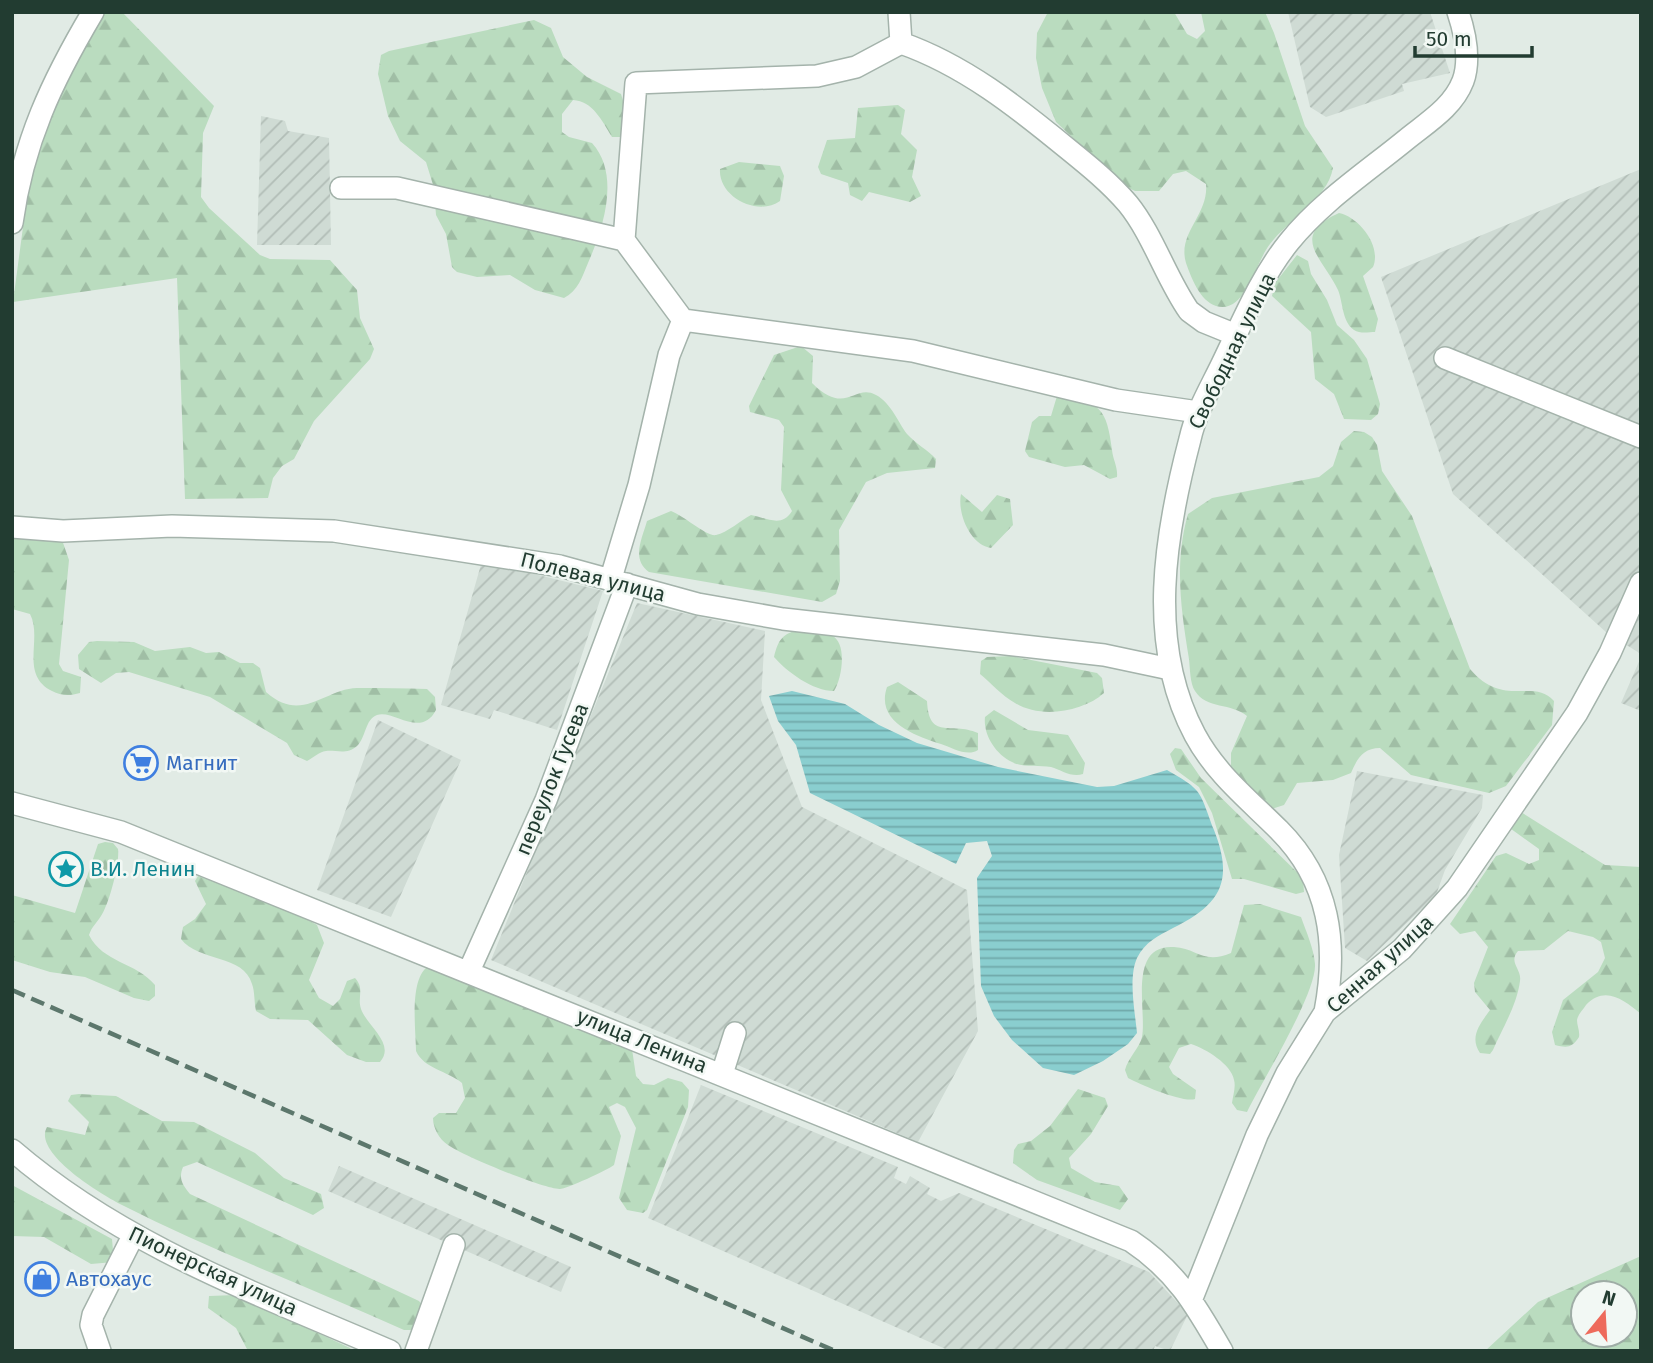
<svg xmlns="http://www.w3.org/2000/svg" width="1653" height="1363" viewBox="0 0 1653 1363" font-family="'Fira Sans',sans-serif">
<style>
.industrial{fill:url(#industrial-furrows)}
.forest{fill:url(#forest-firs);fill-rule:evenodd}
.water{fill:url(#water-rules)}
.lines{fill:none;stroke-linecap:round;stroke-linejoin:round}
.minor-casing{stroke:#a4b3ab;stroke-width:24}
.minor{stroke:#fff;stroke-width:21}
.rail{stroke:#5c776c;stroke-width:4.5;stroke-dasharray:14 7;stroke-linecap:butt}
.labels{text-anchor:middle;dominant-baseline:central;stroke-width:5;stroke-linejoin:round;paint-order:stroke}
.street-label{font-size:21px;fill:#223c31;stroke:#f2f8f4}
.shop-label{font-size:21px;fill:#366cbe;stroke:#f2f8f4;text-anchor:start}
.culture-label{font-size:21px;fill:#0d838f;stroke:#f2f8f4;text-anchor:start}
</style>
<defs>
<pattern id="industrial-furrows" width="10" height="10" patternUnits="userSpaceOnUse" patternTransform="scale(1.75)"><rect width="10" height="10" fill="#cfdbd4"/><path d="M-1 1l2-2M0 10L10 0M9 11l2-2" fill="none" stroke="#b1bdb6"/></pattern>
<pattern id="forest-firs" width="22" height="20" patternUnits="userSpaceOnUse" patternTransform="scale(1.75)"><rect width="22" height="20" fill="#badcbf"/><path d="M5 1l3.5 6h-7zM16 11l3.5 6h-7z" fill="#a0bea5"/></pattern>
<pattern id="water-rules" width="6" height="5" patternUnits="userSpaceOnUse" patternTransform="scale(1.75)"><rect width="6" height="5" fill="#8acecf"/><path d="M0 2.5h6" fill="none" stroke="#70a8a9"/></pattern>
</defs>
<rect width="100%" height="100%" fill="#e1ebe5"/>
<path class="industrial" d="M 1288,12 L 1430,12 L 1450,73 L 1402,84 L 1404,91 L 1326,117 L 1310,107 Z
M 261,116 L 285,121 L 288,131 L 329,138 L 331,245 L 257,245 Z
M 1641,169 L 1641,654 L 1607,633 L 1453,494 L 1381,277 Z
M 482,561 L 603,591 L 557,730 L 494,710 L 490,719 L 441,705 Z
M 637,603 L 765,631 L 761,700 L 802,807 L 967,890 L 978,1031 L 918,1142 L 491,960 Z
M 1641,657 L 1641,711 L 1621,703 Z
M 378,720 L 461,760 L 391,917 L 317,890 Z
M 1357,771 L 1483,795 L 1482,808 L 1445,870 L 1436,895 L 1367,961 L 1345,948 L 1339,855 Z
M 701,1085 L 898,1167 L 894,1178 L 906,1184 L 910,1176 L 930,1188 L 927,1194 L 941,1201 L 959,1193 L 1149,1272 L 1188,1314 L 1170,1351 L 1155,1346 L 1153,1351 L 950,1351 L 648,1218 Z
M 339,1166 L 571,1267 L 561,1292 L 328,1191 Z"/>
<path class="forest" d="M 105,12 L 122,12 L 214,106 L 203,133 L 201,197 L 209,208 L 260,255 L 270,259 L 330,260 L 357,290 L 360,318 L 374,349 L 370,359 L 314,421 L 294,459 L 282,466 L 273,478 L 268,498 L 185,499 L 177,278 L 13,302 L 31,167 L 68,78 Z
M 1048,12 L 1174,12 L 1187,34 L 1197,39 L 1205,31 L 1201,12 L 1265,12 L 1274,33 L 1305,126 L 1333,168 C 1327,200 1289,219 1270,244 C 1255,263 1245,315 1216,306 C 1200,301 1191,277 1186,263 C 1177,233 1209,215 1206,184 L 1186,171 L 1173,174 L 1159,191 L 1135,191 L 1124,186 L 1056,122 L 1042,88 L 1036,58 L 1037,33 Z
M 534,20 L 551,28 L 563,57 L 587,77 L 621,94 L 632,130 L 621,137 L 612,137 C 602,121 593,101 573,100 L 562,114 L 562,132 L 569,137 L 592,143 C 621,175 603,229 588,263 C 582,277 578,291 564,298 L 535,290 L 510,275 L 477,277 L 457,272 L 452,267 L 446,234 L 436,215 L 434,188 L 426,162 L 400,141 L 388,116 L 378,74 L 381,55 L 389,51 Z
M 898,105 L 905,110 L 901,134 L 917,150 L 912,177 L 921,196 L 910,202 L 869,192 L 862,201 L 850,195 L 848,183 L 821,174 L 818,167 L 827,140 L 855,138 L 858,108 Z
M 739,162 L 780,166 L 784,176 L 780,201 C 758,217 718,197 720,169 Z
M 1339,213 C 1359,217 1382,246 1373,267 L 1363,276 L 1378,319 L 1375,332 C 1369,332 1360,334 1354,330 C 1342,322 1343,302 1338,290 C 1323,258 1288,236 1339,213 Z
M 1297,255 L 1308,261 L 1311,274 L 1327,300 L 1337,325 L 1354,340 L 1367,359 L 1380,404 L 1378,414 L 1371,420 L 1344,419 L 1334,394 L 1315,379 L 1311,332 L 1272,296 L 1275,283 Z
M 801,346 L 813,356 L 812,383 C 846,417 854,383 876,395 C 891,403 898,422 907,434 C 916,444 928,450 936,459 L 935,468 L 887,473 L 866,482 L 839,530 L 840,581 L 836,594 L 822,602 L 649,572 C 631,559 642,539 647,521 L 671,511 C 683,515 707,537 716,535 C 727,533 741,520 751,515 C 767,518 782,528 792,511 L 781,490 L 784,427 L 779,420 L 750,412 L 749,406 L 774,355 Z
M 1057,396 C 1100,400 1107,409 1112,450 C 1113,460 1118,467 1117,477 L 1110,479 L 1084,465 L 1065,467 L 1029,457 L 1025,451 L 1032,422 L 1039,416 L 1051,416 Z
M 1354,431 L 1364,432 L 1372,437 L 1377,445 L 1382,471 L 1412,516 L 1470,669 C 1504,709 1533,677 1554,701 L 1552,725 L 1506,786 L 1489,793 L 1411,775 L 1380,748 C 1363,748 1357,759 1351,773 L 1333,780 L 1297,783 L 1284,805 L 1268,810 L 1231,766 L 1231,753 L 1247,716 C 1232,703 1206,709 1195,691 C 1190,684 1190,668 1189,659 C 1181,610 1174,563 1188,514 L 1212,498 L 1319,477 L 1333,466 L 1341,442 Z
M 961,494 L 982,512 L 997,495 L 1010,499 L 1013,525 L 991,548 C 970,545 957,513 961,494 Z
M 12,531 L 61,537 L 69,560 L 59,664 L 63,671 L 81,677 L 80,693 C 70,696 61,696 52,691 C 19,674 43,639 30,614 L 12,609 Z
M 797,630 C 807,631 822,631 831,635 C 848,642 842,679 834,691 C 813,691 787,672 774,657 C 778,641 781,635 797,630 Z
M 97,641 L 134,642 L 155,651 L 190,647 L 206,653 L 219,652 L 240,663 L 253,663 L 260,668 L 266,692 C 302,724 324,689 357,688 C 380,688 404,688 427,689 L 435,697 L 436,710 C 421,739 393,709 377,715 C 365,719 366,738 357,746 C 347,755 337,750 326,751 C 319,752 313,758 307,761 L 294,755 L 287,743 L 210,697 L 129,672 L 116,673 L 101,683 L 79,669 L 78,655 L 89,642 Z
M 1011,656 L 1097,673 L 1102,678 L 1104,693 C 1083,712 1040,719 1015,703 C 1002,696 991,683 980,674 L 981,661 L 987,657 Z
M 898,682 L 927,701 C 929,741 950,721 978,733 L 978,750 C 967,757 953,748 941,744 C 916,736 875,722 887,687 Z
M 994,710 L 1028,730 L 1068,735 L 1085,763 L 1083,774 C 1072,778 1061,770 1051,767 C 1039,765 1022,768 1012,762 C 995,754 983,734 985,717 Z
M 1175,748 L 1181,749 L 1201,778 L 1303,878 L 1304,892 L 1296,894 L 1244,879 L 1232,879 L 1212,813 L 1199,787 L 1176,770 L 1170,754 Z
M 1521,812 L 1605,865 L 1641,867 L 1641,1014 C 1624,1000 1605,985 1586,1005 C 1583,1010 1578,1014 1577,1020 C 1577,1026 1580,1031 1579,1037 C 1572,1048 1567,1048 1555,1045 L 1552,1032 L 1563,1000 L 1598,972 L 1605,958 L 1601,942 L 1593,937 L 1568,931 L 1544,950 L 1518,951 C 1508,963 1522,969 1520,981 C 1517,1005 1502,1029 1493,1050 L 1490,1054 L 1480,1053 C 1469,1037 1480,1024 1490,1010 L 1475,992 L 1474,983 L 1488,947 L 1475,931 L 1460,934 L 1450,924 L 1496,856 L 1506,853 L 1529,864 L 1539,860 L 1539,849 L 1507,826 Z
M 105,842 L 113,843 L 118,849 C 120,863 109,904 101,916 C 96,924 92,926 89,935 C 103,963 136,962 155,985 L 155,996 L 149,1001 L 134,998 L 85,977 L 50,972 L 12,960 L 12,895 L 75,913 L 98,844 Z
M 198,876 L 289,909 L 317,925 L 324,943 L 309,980 L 319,998 L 333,1006 L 340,999 L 347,981 L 355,978 C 365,989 357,997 361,1009 C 367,1026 396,1044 380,1062 L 366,1062 L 347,1055 L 308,1020 L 270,1019 L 256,1011 C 254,1002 255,992 252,984 C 244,954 198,962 181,939 L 183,927 L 195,919 L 206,904 L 195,881 Z
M 1260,904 L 1301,917 C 1306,931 1314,949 1315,964 C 1317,993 1262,1081 1247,1112 L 1237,1110 L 1232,1103 C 1233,1095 1236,1087 1234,1080 C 1231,1064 1206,1049 1191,1044 L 1179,1048 L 1169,1067 L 1173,1074 L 1196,1090 L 1195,1099 C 1183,1103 1141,1085 1128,1078 L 1125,1070 C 1128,1058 1140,1047 1142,1037 C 1147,1011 1127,944 1174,947 C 1197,948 1203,965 1231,953 L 1244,905 Z
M 431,965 L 632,1049 L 636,1076 L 643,1084 L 654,1085 L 668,1078 L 682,1082 L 689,1090 L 688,1107 L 647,1210 L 643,1213 L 627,1210 L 619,1198 L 636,1128 L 625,1107 L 617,1103 L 609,1107 L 621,1136 L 614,1165 C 608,1170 566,1189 560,1189 C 546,1190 461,1155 448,1145 C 439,1139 433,1128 433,1118 L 439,1113 L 456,1113 L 465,1098 L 462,1083 C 448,1071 424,1069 416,1051 C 416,1030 408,974 431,965 Z
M 1078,1089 L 1105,1098 L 1108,1106 L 1091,1134 L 1069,1158 L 1071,1168 L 1095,1182 L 1119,1186 L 1128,1199 L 1120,1210 L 1037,1180 L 1013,1163 L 1014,1150 L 1018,1144 L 1031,1141 L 1050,1126 Z
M 79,1094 L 116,1096 L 162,1121 L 194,1122 L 255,1153 L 284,1178 L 321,1194 L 324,1208 L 313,1215 L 197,1162 L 183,1167 C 178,1179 183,1185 190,1194 L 419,1301 L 428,1313 L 420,1330 L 404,1330 C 311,1288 213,1251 122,1205 C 102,1195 32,1153 47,1127 L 85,1135 L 89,1122 L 68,1101 L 71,1095 Z
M 12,1185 L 112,1239 L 114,1262 L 91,1264 L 44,1237 L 12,1236 Z
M 1641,1256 L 1641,1351 L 1485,1351 L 1538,1302 ZM 1583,1293 L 1625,1293 L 1625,1335 L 1583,1335 Z
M 236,1295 L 350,1348 L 352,1351 L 248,1351 L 236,1328 L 208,1308 L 209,1296 Z"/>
<path class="water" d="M 792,691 L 845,704 L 879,725 L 917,743 L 998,767 L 1097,787 L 1114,786 L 1167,770 C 1204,791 1199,791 1214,830 C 1234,881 1221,904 1173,928 C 1158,936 1145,942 1137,958 C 1128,978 1135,1012 1137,1033 L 1128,1044 L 1103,1061 L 1074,1075 L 1043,1068 L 1012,1040 L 994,1016 L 981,986 L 977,878 L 992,856 L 987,841 L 966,843 L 956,864 L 810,793 L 796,745 L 778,721 L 769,696 Z"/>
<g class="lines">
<g class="minor-casing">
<path id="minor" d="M 899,12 L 901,43
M 901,43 L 856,67 L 817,76 L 636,83 L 624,240 L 683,320 L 913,351 L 1116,400 L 1198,412
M 901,43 C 964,65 1017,107 1068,149 C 1089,166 1110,183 1128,204 C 1153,235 1166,278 1189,311 L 1204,322 L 1236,335
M 341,188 L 397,188 L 624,240
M 12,223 C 23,142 52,81 93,12
M 1445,358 L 1641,437
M 12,527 L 63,531 L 172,526 L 334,531 L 560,566 L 698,604 L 783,619 L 1104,655 L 1170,669
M 611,578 L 639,485 L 669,355 L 683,320
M 12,803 L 121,832 L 1131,1241 C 1176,1271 1195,1304 1222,1351
M 469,971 L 546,800 L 627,584
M 1325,1012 C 1338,944 1330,881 1279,830 C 1248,799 1216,774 1195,735 C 1146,643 1165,534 1190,439 C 1196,412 1210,389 1222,364 C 1242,323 1260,278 1289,242 C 1321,202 1368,171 1407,139 C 1428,122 1453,107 1463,81 C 1471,59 1465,33 1458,12
M 722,1074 L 735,1033
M 12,1150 C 122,1245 258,1294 390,1351
M 1192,1298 L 1257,1135 L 1287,1073 L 1325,1012 L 1402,949 L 1457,888 L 1577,713 L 1610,653 L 1641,583
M 100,1351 L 91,1325 L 93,1315 L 133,1236
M 416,1351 L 454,1245"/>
</g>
<use href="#minor" class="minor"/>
<path class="rail" d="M 12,990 L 835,1351"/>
</g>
<defs>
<g id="supermarket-ring" transform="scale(1.75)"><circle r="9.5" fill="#f2f8f4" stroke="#3f7fe0" stroke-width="1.5"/><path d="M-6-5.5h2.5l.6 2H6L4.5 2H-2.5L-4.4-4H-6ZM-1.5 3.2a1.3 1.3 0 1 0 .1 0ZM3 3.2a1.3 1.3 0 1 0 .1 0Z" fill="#3f7fe0"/></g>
<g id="sight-ring" transform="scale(1.75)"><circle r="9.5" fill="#f2f8f4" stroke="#0f9aa8" stroke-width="1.5"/><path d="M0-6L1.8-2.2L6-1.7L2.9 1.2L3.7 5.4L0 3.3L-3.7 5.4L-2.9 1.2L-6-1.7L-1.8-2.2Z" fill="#0f9aa8"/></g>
<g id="shop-ring" transform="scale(1.75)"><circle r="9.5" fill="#f2f8f4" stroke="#3f7fe0" stroke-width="1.5"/><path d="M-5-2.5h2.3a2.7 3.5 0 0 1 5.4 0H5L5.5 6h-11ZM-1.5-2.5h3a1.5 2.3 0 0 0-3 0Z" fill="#3f7fe0"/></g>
</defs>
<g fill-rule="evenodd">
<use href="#supermarket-ring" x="141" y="763"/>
<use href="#sight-ring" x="66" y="869"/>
<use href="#shop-ring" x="42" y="1279"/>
</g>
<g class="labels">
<g class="street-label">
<text transform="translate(1232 351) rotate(-64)">Свободная улица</text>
<text transform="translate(593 577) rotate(14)">Полевая улица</text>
<text transform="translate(552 779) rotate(-68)">переулок Гусева</text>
<text transform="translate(1380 964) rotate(-42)">Сенная улица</text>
<text transform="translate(642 1041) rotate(22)">улица Ленина</text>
<text transform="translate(213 1271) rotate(25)">Пионерская улица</text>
</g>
<g class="shop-label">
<text x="166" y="763">Магнит</text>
<text x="66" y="1279">Автохаус</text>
</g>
<g class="culture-label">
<text x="90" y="869">В.И. Ленин</text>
</g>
</g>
<rect width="1653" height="1363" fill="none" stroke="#223c31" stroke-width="28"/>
<g transform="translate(1604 1314) rotate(18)"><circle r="33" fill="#f2f8f4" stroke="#9fada6" stroke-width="2"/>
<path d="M0-5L12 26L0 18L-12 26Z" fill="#ee6b5c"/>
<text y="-10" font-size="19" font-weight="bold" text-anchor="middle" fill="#223c31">N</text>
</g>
<path d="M1415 46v10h117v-10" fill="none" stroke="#223c31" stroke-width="3.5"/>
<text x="1426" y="46" font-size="21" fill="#223c31" stroke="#f2f8f4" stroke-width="5" paint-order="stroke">50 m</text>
</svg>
